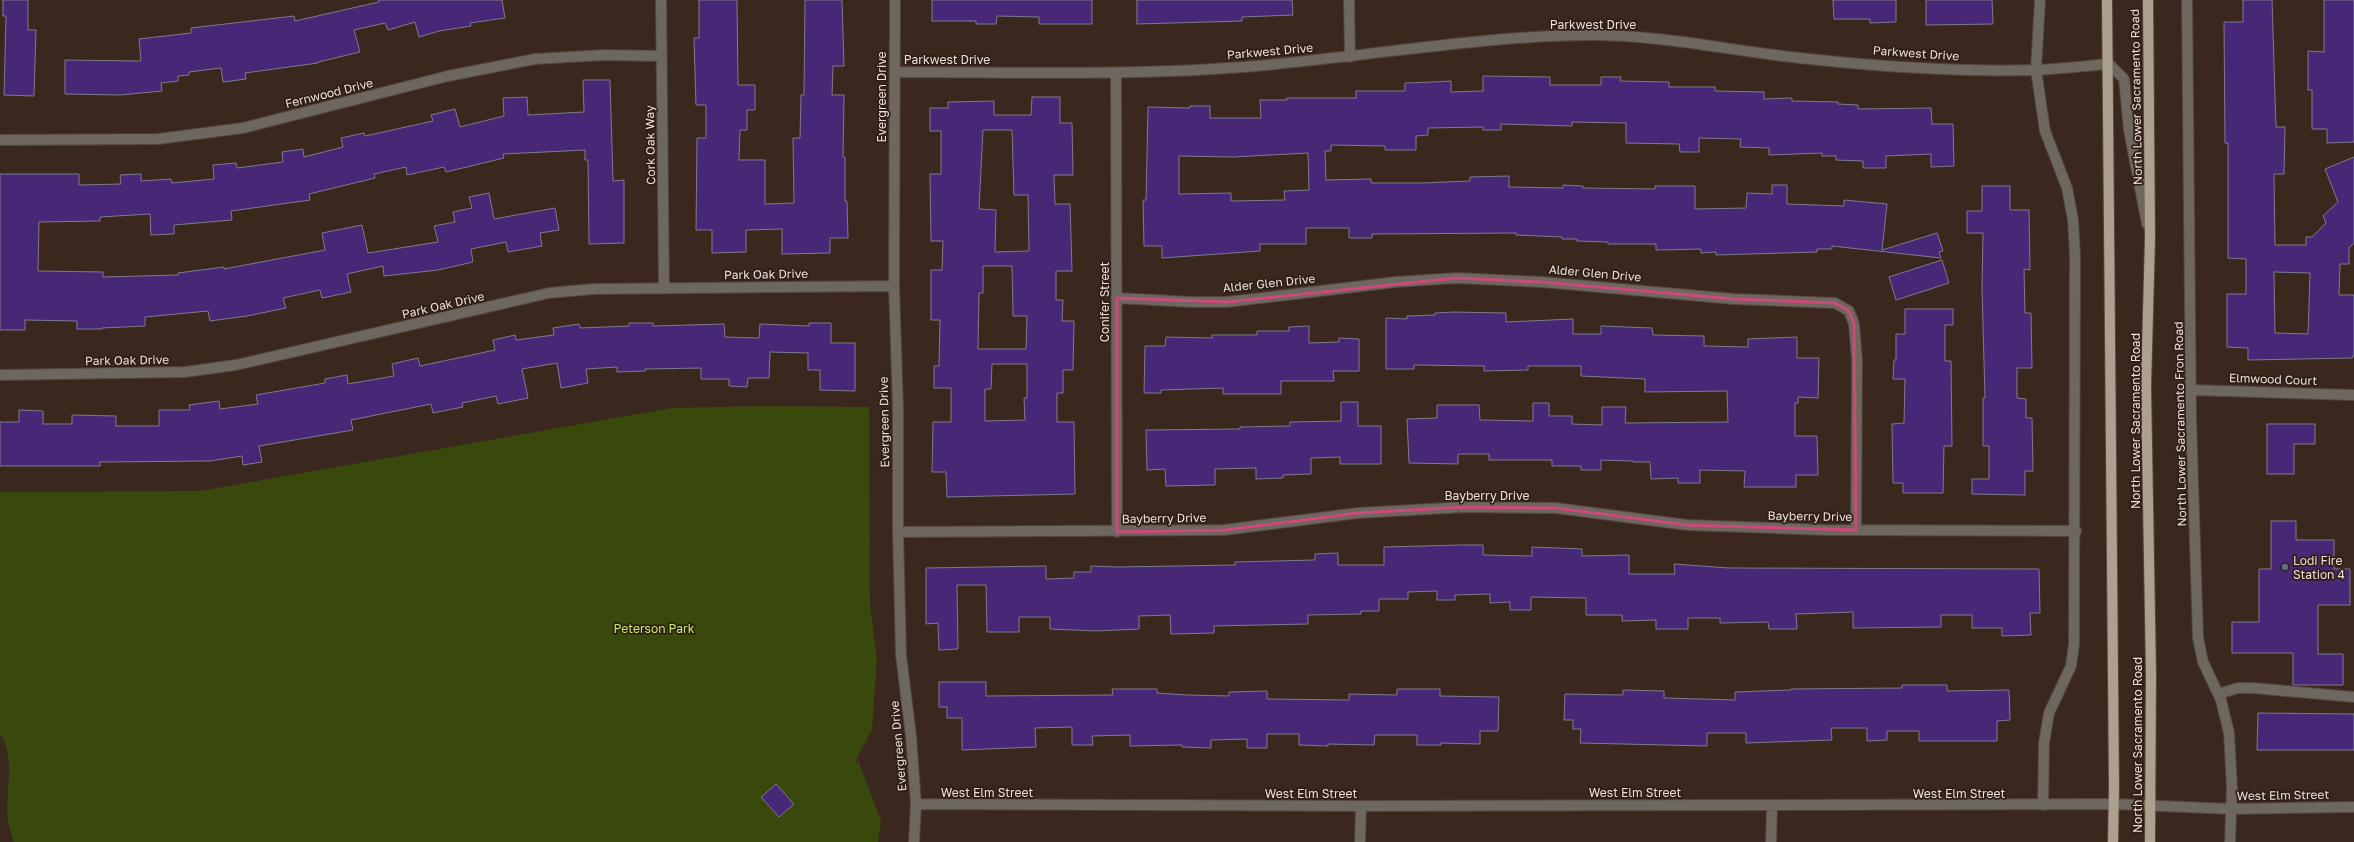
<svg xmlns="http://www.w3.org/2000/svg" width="2354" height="842" viewBox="0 0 2354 842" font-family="'Golos Text',sans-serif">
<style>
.green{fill:#38490b}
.building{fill:#472876;stroke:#7f7a8e;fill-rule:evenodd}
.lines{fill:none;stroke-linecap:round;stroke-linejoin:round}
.minor-casing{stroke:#56453d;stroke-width:12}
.major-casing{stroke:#56453d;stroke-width:12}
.minor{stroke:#6d675f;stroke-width:10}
.major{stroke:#aca190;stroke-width:10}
.marked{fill:none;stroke:#cc4a7a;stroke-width:3;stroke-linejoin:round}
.service-dot{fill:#5c6f8a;stroke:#2f1e15;stroke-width:1.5}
.labels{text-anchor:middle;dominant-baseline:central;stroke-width:3.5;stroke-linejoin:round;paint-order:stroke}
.street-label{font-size:12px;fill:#ecdfd9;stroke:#2f1e15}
.poi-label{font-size:12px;fill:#ecdfd9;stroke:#2f1e15;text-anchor:start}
.park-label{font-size:12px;fill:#c4eb70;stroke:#2f1e15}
</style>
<rect width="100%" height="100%" fill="#3a281f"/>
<path class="green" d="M 759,406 L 869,407 L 870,606 L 877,658 L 872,730 L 857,758 L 856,765 L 858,760 L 881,821 L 878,842 L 14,842 C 12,835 9,828 8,821 C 4,794 17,758 0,734 L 0,492 L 200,491 L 672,408 Z"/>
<path class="building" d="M 3,0 L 28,0 L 28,30 L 36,30 L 34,96 L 4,95 L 6,16 L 3,16 Z
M 378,0 L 502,0 L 505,18 L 470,23 L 471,26 L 439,31 L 419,37 L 415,22 L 388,30 L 385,23 L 354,30 L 360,52 L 318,62 L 318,63 L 245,73 L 246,79 L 223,82 L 221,68 L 189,72 L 189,75 L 178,76 L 178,81 L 161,83 L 162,91 L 120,95 L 65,94 L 65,60 L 141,61 L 139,39 L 191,33 L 191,28 L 294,16 L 295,21 L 379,2 Z
M 699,0 L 737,0 L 738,85 L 755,85 L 755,110 L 747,110 L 747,130 L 740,130 L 739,160 L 765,160 L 765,204 L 794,203 L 793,138 L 800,138 L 801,95 L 804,95 L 805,0 L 842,0 L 844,66 L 833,66 L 832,95 L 844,95 L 843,157 L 845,157 L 845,201 L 847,201 L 848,238 L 830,238 L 830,253 L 782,254 L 782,229 L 746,230 L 746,252 L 712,253 L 712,230 L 696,230 L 697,138 L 706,138 L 706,105 L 696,105 L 694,38 L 699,38 Z
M 932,0 L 1092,0 L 1092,24 L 1039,24 L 1039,17 L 997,16 L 996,24 L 976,24 L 976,21 L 932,21 Z
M 1137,0 L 1292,0 L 1293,15 L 1242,17 L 1242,21 L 1137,24 Z
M 1833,0 L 1896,0 L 1896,22 L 1870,23 L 1870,19 L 1834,19 Z
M 1926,0 L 1992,0 L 1993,24 L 1926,25 Z
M 2243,0 L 2272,0 L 2276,127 L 2285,127 L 2284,174 L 2274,174 L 2275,245 L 2306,245 L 2306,237 L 2312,237 L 2326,223 L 2323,216 L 2338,202 L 2325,169 L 2354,157 L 2354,243 L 2349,248 L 2349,264 L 2340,264 L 2339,295 L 2354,295 L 2354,354 L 2352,358 L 2248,360 L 2248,348 L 2227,347 L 2227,294 L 2246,294 L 2246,259 L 2228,258 L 2228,143 L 2225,143 L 2224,22 L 2243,22 ZM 2274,272 L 2310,273 L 2308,334 L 2275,333 Z
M 2324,0 L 2354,0 L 2354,142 L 2327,143 L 2327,129 L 2312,129 L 2312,90 L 2308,90 L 2308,51 L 2324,52 Z
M 1483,76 L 1550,77 L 1550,85 L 1601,85 L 1601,77 L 1621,77 L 1620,81 L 1669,82 L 1669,87 L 1715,87 L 1715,91 L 1764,92 L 1764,99 L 1792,98 L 1792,101 L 1838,102 L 1838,104 L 1858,105 L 1858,109 L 1931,108 L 1932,124 L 1953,124 L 1954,166 L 1931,167 L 1931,154 L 1886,156 L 1886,168 L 1863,168 L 1863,161 L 1836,160 L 1836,156 L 1822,156 L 1822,153 L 1769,155 L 1769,148 L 1740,147 L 1741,139 L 1699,138 L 1699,152 L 1680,152 L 1679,144 L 1626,143 L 1626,123 L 1572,122 L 1572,126 L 1501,124 L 1501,130 L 1483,130 L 1483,127 L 1428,128 L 1428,135 L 1416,136 L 1416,150 L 1385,150 L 1385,146 L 1331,145 L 1331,151 L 1325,151 L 1326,180 L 1371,179 L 1371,183 L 1423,183 L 1470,181 L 1470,177 L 1509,176 L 1509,187 L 1563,188 L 1563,185 L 1583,186 L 1583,188 L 1655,189 L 1655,186 L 1695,186 L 1695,209 L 1746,208 L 1747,193 L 1772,194 L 1772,185 L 1787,185 L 1787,204 L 1844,206 L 1844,200 L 1887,204 L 1882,250 L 1937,233 L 1943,251 L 1939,252 L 1941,258 L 1832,246 L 1832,249 L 1817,249 L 1817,252 L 1716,255 L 1716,252 L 1701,253 L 1701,249 L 1656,250 L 1656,244 L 1608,244 L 1608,242 L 1577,241 L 1577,239 L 1562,239 L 1562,237 L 1516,235 L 1516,233 L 1372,234 L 1372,238 L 1349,238 L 1349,228 L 1306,228 L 1306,244 L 1260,244 L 1260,251 L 1162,258 L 1162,246 L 1144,246 L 1143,200 L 1146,200 L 1148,107 L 1190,108 L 1190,106 L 1210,106 L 1210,118 L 1261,118 L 1260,100 L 1287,100 L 1287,98 L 1356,98 L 1356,91 L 1405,91 L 1405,83 L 1433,82 L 1451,81 L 1451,92 L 1483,91 ZM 1308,153 L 1309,190 L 1284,191 L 1285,200 L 1231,201 L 1231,193 L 1179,194 L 1179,156 L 1233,157 Z
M 583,80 L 610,80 L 613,181 L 624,180 L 624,243 L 589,244 L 588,160 L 585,160 L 585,150 L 503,154 L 504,158 L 446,172 L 444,167 L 407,175 L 406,167 L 374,174 L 375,178 L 309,194 L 310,200 L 231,211 L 232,220 L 174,225 L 174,234 L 151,235 L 150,214 L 100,217 L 100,221 L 39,222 L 38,271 L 103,272 L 103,277 L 178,275 L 178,273 L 224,267 L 224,269 L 325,250 L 322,233 L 362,225 L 368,253 L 438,242 L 434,226 L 455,222 L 453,212 L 472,208 L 469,197 L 489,193 L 494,219 L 555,208 L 559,230 L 540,233 L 542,246 L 508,252 L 506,242 L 471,249 L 473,262 L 438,270 L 384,276 L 383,266 L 347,274 L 351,292 L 322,298 L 320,290 L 283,298 L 286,308 L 247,316 L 210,321 L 208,311 L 145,317 L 145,326 L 102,328 L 102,329 L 77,329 L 77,321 L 25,320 L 25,330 L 0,330 L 0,174 L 79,174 L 79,185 L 121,184 L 120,175 L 141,174 L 141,181 L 171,179 L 172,183 L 214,179 L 213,165 L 236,163 L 237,168 L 283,162 L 282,152 L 303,149 L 304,157 L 343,147 L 341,138 L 364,133 L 365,136 L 433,121 L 431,115 L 455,109 L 460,127 L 504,116 L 503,98 L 527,97 L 528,115 L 584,112 Z
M 1032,97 L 1060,97 L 1060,123 L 1072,123 L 1073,175 L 1054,175 L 1055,204 L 1070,204 L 1072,271 L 1056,271 L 1056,300 L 1063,300 L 1062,321 L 1074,321 L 1073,370 L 1063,370 L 1063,393 L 1057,393 L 1057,422 L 1074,422 L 1075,494 L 947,497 L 946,472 L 932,472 L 933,422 L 951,422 L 951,388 L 934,388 L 934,366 L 939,366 L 940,320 L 931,320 L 931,270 L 942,270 L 943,241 L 931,241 L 930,174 L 941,174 L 941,131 L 930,131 L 930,108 L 948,108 L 948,102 L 994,101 L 994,115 L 1031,115 ZM 983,130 L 1012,130 L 1014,195 L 1028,195 L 1029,251 L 995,252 L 996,210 L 979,209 ZM 983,266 L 1012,266 L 1013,316 L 1027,316 L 1026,349 L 978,349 L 979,293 L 983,293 ZM 992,364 L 1027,364 L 1027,398 L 1024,398 L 1025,420 L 985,421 L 985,389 L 991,389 Z
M 1982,186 L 2010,186 L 2010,210 L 2029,210 L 2030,270 L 2024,269 L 2025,313 L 2031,313 L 2032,368 L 2017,368 L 2017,398 L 2026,399 L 2026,418 L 2032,418 L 2033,471 L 2025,471 L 2025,495 L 1972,494 L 1972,479 L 1989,479 L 1989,446 L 1983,446 L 1983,398 L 1985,398 L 1982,289 L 1983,233 L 1967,233 L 1967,211 L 1982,211 Z
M 1942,260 L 1949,283 L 1896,300 L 1889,277 Z
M 1905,309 L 1953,309 L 1953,325 L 1945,325 L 1945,361 L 1951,361 L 1952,446 L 1944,446 L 1943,493 L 1903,493 L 1903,483 L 1893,483 L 1892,424 L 1904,423 L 1905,379 L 1893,379 L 1894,360 L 1896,360 L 1896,334 L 1905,334 Z
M 1454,312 L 1506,313 L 1506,322 L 1573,319 L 1573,334 L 1601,334 L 1601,326 L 1652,328 L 1653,335 L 1704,336 L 1704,346 L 1748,347 L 1748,339 L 1797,337 L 1797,358 L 1819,358 L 1818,398 L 1798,397 L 1798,403 L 1795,403 L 1795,436 L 1817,436 L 1818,475 L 1796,475 L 1796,487 L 1744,487 L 1745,471 L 1700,470 L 1700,483 L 1678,483 L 1678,478 L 1651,479 L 1650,462 L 1633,462 L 1633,461 L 1601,460 L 1601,470 L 1581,470 L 1581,466 L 1552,466 L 1552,460 L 1489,460 L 1489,454 L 1458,454 L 1458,464 L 1409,463 L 1407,419 L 1437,418 L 1437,405 L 1479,405 L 1480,420 L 1533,421 L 1533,403 L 1549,403 L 1549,416 L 1572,416 L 1572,424 L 1602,425 L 1602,407 L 1626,407 L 1625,423 L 1728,422 L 1727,391 L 1645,392 L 1645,379 L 1581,376 L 1581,366 L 1528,366 L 1528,370 L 1484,371 L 1484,366 L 1414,365 L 1414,369 L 1386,369 L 1386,318 L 1407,319 L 1407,316 L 1435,315 L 1435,313 Z
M 629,323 L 653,323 L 653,326 L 724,324 L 725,337 L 759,338 L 760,324 L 809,326 L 809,323 L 831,323 L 831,343 L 855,343 L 855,391 L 820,390 L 820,370 L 808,370 L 808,353 L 770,352 L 769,378 L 748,378 L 747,387 L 729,386 L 729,379 L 701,379 L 701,368 L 645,369 L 645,371 L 617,372 L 617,367 L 586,369 L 588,383 L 561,388 L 557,363 L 522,369 L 528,398 L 498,404 L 496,396 L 462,403 L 463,407 L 433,413 L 431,404 L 351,420 L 353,430 L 259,446 L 262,462 L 243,465 L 242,456 L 210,461 L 100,462 L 100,466 L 0,466 L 0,422 L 19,422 L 19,410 L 43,411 L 43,424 L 72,424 L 72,415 L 116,416 L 116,426 L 159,426 L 159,410 L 190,410 L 189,405 L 219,401 L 220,409 L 258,404 L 256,395 L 325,383 L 325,379 L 347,375 L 348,384 L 394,376 L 392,364 L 418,358 L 420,366 L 495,350 L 493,340 L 515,335 L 516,340 L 554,335 L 553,328 L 579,324 L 580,328 L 629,326 Z
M 1309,326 L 1309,343 L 1339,342 L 1339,338 L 1359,339 L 1359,371 L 1333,371 L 1334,381 L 1281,381 L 1281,394 L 1223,394 L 1223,388 L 1161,390 L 1161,393 L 1144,393 L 1145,346 L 1165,346 L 1166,337 L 1212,338 L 1212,335 L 1257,335 L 1257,331 L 1289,331 L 1289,327 Z
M 1341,402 L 1358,402 L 1358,426 L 1381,426 L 1381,464 L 1340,464 L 1340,457 L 1311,458 L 1311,474 L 1283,475 L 1283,478 L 1256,479 L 1256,468 L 1215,469 L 1215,485 L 1166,486 L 1165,469 L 1147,470 L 1146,430 L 1240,429 L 1240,427 L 1290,426 L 1290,422 L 1341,421 Z
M 2267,424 L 2315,424 L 2315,444 L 2294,444 L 2294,474 L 2267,474 Z
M 2271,521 L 2296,521 L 2296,540 L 2334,540 L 2334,569 L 2350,569 L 2350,605 L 2318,605 L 2318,654 L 2343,654 L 2343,685 L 2293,685 L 2293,653 L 2232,653 L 2232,622 L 2259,622 L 2259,569 L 2271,569 Z
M 1461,545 L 1483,545 L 1483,555 L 1532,556 L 1532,547 L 1582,549 L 1582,556 L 1629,555 L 1629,574 L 1675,574 L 1674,564 L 1729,568 L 2039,569 L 2040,613 L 2030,613 L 2031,635 L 2002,636 L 2002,628 L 1972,628 L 1972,615 L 1941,615 L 1941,627 L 1853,628 L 1853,612 L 1796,614 L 1797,629 L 1769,629 L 1768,622 L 1720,623 L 1720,618 L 1688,618 L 1688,629 L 1656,629 L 1656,620 L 1622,621 L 1622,615 L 1586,615 L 1586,598 L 1531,597 L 1531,610 L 1510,610 L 1510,602 L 1490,603 L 1490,594 L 1455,595 L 1455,600 L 1437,600 L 1437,591 L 1408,592 L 1408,599 L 1379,599 L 1379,611 L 1361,611 L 1361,614 L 1308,615 L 1308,624 L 1214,626 L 1214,633 L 1171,634 L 1170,615 L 1139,616 L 1139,629 L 1096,631 L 1050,629 L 1050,617 L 1019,617 L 1019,632 L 987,632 L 986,585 L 957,585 L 958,649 L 939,650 L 938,623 L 926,624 L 926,568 L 1046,566 L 1046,579 L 1074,578 L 1074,572 L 1091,572 L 1091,566 L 1117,567 L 1235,565 L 1235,562 L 1315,560 L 1315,554 L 1338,553 L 1338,565 L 1384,565 L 1384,547 Z
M 939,682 L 986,682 L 986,696 L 1113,695 L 1112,689 L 1157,689 L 1157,693 L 1187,695 L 1229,696 L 1229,692 L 1267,691 L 1267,699 L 1349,700 L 1349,694 L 1397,695 L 1397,689 L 1440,689 L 1440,696 L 1499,697 L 1498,731 L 1480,731 L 1480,744 L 1441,743 L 1441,745 L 1417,745 L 1417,735 L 1375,735 L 1374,745 L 1328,744 L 1328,746 L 1299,745 L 1299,734 L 1267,734 L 1267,748 L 1247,748 L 1247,739 L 1211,740 L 1211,748 L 1182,747 L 1182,745 L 1130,746 L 1130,735 L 1092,736 L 1093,745 L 1072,745 L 1072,727 L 1035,728 L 1036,747 L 962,750 L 962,718 L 947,718 L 947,707 L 939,707 Z
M 1902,685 L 1947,685 L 1947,691 L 2009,690 L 2010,720 L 1997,721 L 1997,741 L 1919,741 L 1919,731 L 1887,731 L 1887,740 L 1867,741 L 1867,728 L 1831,728 L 1832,740 L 1746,743 L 1746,733 L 1707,733 L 1707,746 L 1580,743 L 1581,729 L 1573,729 L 1573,720 L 1564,720 L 1565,694 L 1623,695 L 1623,690 L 1664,691 L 1664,698 L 1735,700 L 1735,692 L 1791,690 L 1791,689 L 1902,688 Z
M 2258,713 L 2354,714 L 2354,750 L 2257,750 Z
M 776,784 L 794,804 L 779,817 L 761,797 Z"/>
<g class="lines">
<g class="minor-casing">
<path id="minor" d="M 661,0 L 664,289
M 895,0 L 894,286 L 898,408 L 898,532 L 901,655 L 911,736 L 916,804 L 914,842
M 1349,0 L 1350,57
M 2040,0 L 2036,70 L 2045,131 L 2067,188 L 2073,220 L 2075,255 L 2074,644 L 2071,666 L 2049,713 L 2044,743 L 2043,805
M 2187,0 L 2191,418 L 2198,638 L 2203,662 L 2221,700 L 2229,733 L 2232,788 L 2230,842
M 895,72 C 1011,72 1128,76 1243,67 C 1359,58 1474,36 1591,35 C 1664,35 1737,52 1809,59 C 1884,67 1961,72 2036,70 C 2060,69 2085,66 2109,64 L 2124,79 L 2129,130 L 2147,224
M 1116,73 L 1117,532
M 0,140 L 158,139 L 243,128 L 448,76 L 535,59 L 604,55 L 662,56
M 1117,298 L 1191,302 L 1227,302 L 1396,282 L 1456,278 L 1542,282 L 1734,299 L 1835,303 L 1849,311 L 1854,324 L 1857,360 L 1856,530
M 0,375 L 185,372 L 236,365 L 549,293 L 594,289 L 894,286
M 2192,390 L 2354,395
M 898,532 L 1224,530 L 1358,513 L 1465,507 L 1556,508 L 1687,525 L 1825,530 L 2076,531
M 2218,694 L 2238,688 L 2253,688 L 2354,697
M 916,804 L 1361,806 L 2114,804 L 2232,809 L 2354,807
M 1360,842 L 1361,806
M 1771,842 L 1772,806"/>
</g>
<g class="major-casing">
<path id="major" d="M 2107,0 L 2114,787 L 2113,842
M 2148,0 L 2150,238 L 2146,387 L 2151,674 L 2150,842"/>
</g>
<use href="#minor" class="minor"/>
<use href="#major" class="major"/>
</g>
<path class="marked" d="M 1456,278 L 1542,282 L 1734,299 L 1835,303 L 1849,311 L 1854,324 L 1856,530 L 1687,525 L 1556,508 L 1465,507 L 1358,513 L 1224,530 L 1117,532 L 1117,298 L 1227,302 Z"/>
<circle class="service-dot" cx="2285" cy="567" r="4"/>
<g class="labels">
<g class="street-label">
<text x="1593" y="24">Parkwest Drive</text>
<text transform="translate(1270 51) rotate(-5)">Parkwest Drive</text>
<text transform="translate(1916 53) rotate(4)">Parkwest Drive</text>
<text x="947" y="59">Parkwest Drive</text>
<text transform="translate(329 93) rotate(-14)">Fernwood Drive</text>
<text transform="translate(881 97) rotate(-90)">Evergreen Drive</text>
<text transform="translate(2136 97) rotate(-91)">North Lower Sacramento Road</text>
<text transform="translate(650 145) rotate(-91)">Cork Oak Way</text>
<text transform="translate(1595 273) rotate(5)">Alder Glen Drive</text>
<text transform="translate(766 274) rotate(-1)">Park Oak Drive</text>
<text transform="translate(1269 283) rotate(-6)">Alder Glen Drive</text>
<text transform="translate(1104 302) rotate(-90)">Conifer Street</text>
<text transform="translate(443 305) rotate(-13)">Park Oak Drive</text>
<text transform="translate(127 360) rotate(-1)">Park Oak Drive</text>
<text transform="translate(2273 379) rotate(2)">Elmwood Court</text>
<text transform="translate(2135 421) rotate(-90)">North Lower Sacramento Road</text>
<text transform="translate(884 422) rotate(-91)">Evergreen Drive</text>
<text transform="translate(2180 424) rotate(-91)">North Lower Sacramento Fron Road</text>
<text x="1487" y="495">Bayberry Drive</text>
<text transform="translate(1810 516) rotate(1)">Bayberry Drive</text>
<text transform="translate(1164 518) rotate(-1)">Bayberry Drive</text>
<text transform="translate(2137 745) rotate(-90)">North Lower Sacramento Road</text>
<text transform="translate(898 746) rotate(-95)">Evergreen Drive</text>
<text x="987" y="792">West Elm Street</text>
<text x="1635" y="792">West Elm Street</text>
<text x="1311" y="793">West Elm Street</text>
<text x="1959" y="793">West Elm Street</text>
<text transform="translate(2283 795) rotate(-1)">West Elm Street</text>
</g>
<g class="poi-label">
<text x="2293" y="560">Lodi Fire<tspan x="2293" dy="14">Station 4</tspan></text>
</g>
<g class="park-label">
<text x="654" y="628">Peterson Park</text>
</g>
</g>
</svg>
